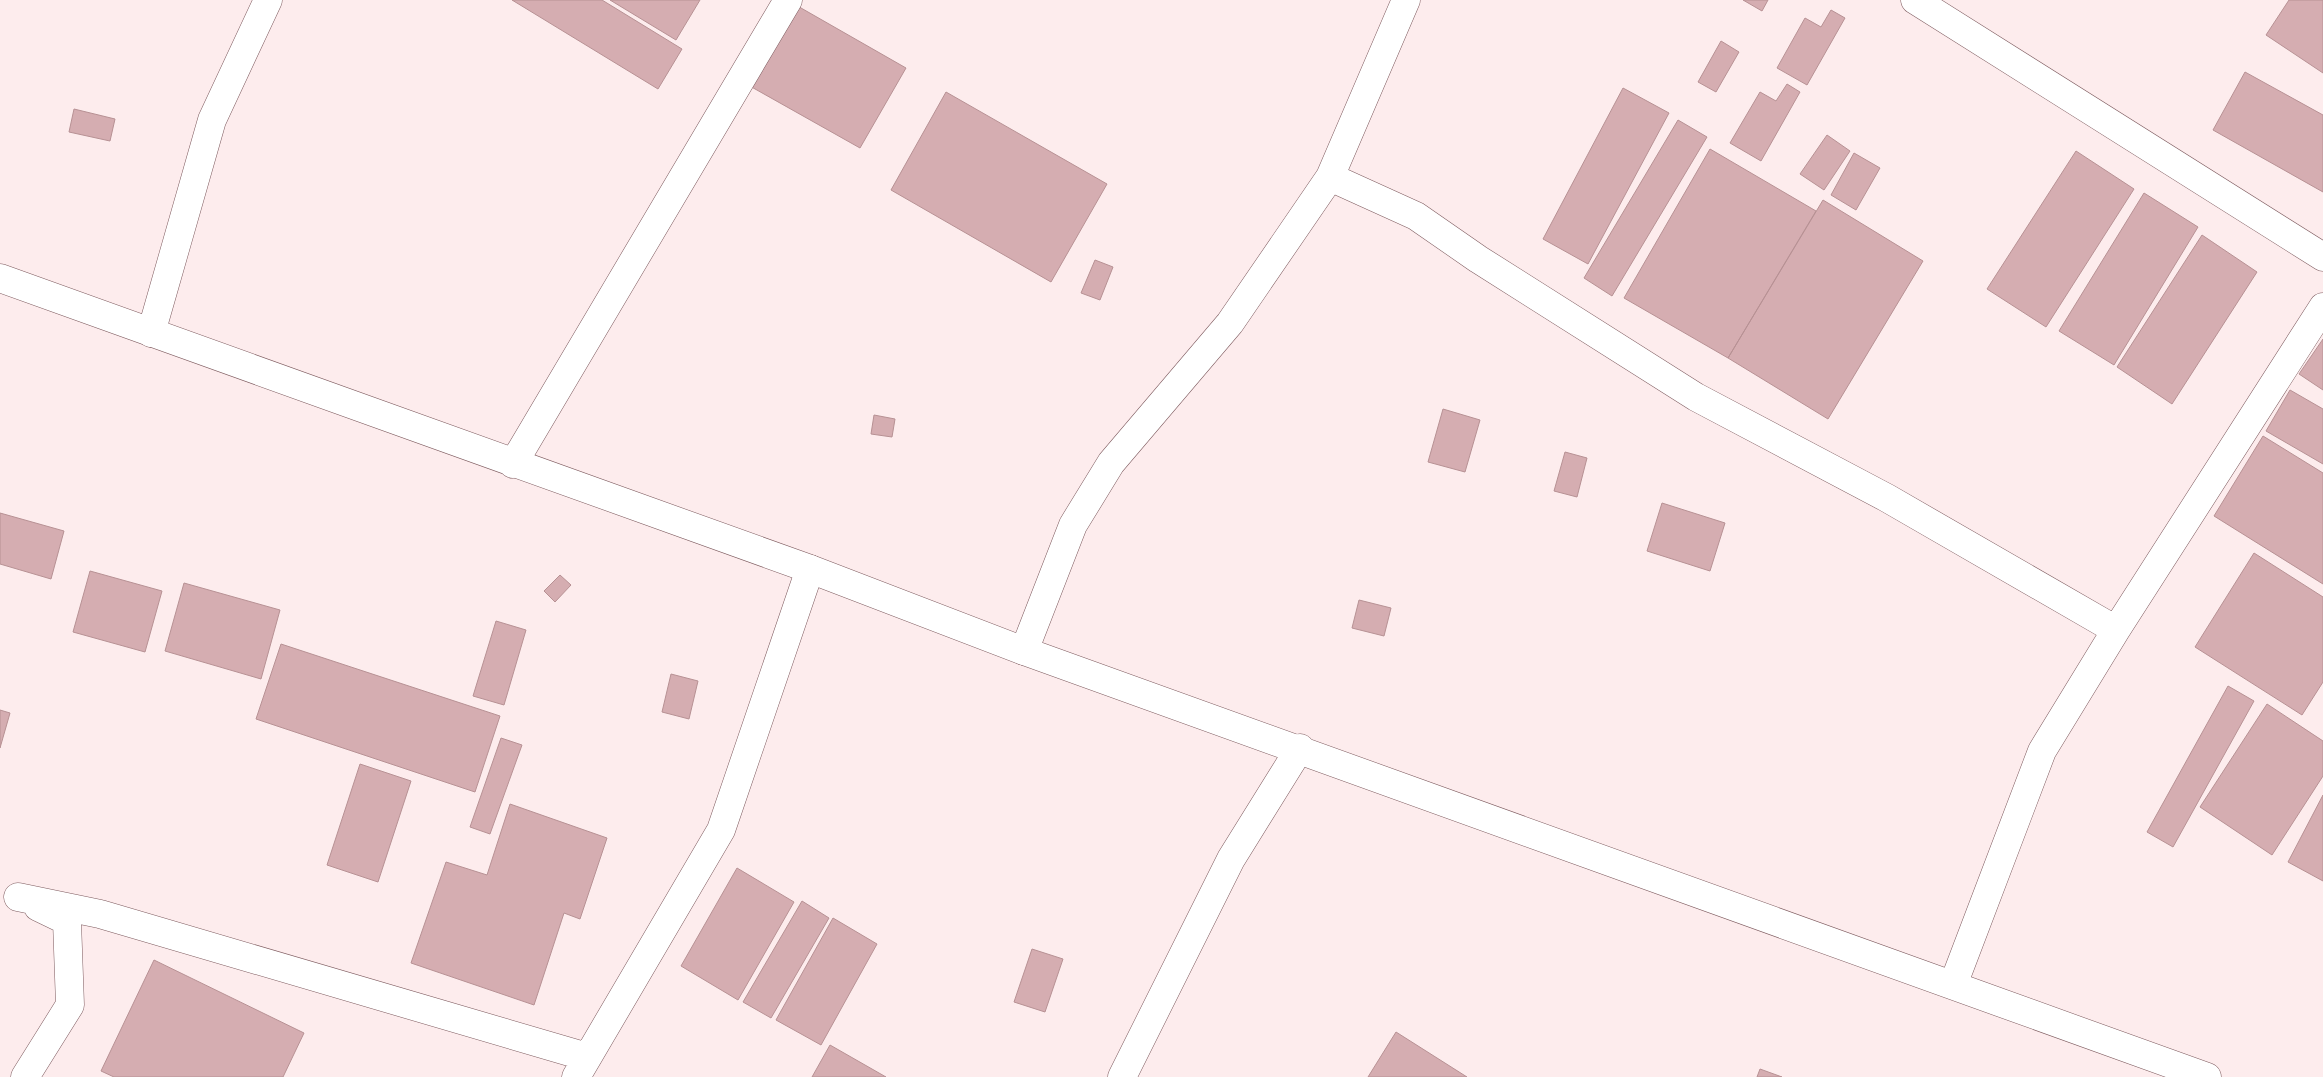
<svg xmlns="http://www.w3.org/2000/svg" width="2323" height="1077" viewBox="0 0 2323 1077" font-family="Helvetica,sans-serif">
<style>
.building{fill:#d5adb1;stroke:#b79194}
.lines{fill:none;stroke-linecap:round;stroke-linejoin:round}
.minor-casing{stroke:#7e5b5f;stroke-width:29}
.tertiary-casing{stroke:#7e5b5f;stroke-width:29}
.minor{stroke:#fff;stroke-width:28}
.tertiary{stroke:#fff;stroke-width:28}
</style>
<rect width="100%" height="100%" fill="#fdeced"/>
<path class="building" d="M 512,0 L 602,0 L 682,49 L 658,89 Z
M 610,0 L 700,0 L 676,40 Z
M 1743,0 L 1768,0 L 1762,11 Z
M 2289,0 L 2323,0 L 2323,73 L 2266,35 Z
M 794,4 L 906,68 L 860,148 L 748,85 Z
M 1831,10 L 1845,18 L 1807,85 L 1777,68 L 1805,18 L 1821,27 Z
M 1721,41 L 1739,52 L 1716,92 L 1698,82 Z
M 2245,72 L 2323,115 L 2323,192 L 2213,130 Z
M 1787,84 L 1800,92 L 1761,161 L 1730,143 L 1760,92 L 1776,101 Z
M 1623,88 L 1669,113 L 1588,264 L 1543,239 Z
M 946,92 L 1107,184 L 1051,282 L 891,190 Z
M 74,109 L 115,119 L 110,141 L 69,132 Z
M 1678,120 L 1707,137 L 1612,296 L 1584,278 Z
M 1827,135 L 1850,151 L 1824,190 L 1800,174 Z
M 1710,149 L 1816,211 L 1728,358 L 1624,298 Z
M 2076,151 L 2134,189 L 2046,327 L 1987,289 Z
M 1854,153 L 1880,168 L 1856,210 L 1831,195 Z
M 2144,193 L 2198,227 L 2114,365 L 2059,331 Z
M 1823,200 L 1923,261 L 1828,419 L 1728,358 Z
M 2202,235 L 2257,272 L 2172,404 L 2117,367 Z
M 1095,260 L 1113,267 L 1100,300 L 1081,293 Z
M 2323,339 L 2323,390 L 2299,374 Z
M 2290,390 L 2323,409 L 2323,464 L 2266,431 Z
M 1443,409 L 1480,420 L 1465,472 L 1428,462 Z
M 874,415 L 895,419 L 892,437 L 871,434 Z
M 2263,436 L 2323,473 L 2323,584 L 2214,516 Z
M 1565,452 L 1587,458 L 1577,497 L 1554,491 Z
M 1662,503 L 1725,523 L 1710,571 L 1647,551 Z
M 0,513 L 64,531 L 51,579 L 0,564 Z
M 2254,553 L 2323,597 L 2323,682 L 2302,715 L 2195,647 Z
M 90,571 L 162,591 L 145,652 L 73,632 Z
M 560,575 L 571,585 L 555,602 L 544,591 Z
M 184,583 L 280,610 L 261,679 L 165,651 Z
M 1359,600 L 1391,608 L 1384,636 L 1352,628 Z
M 496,621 L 526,630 L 504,705 L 473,696 Z
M 281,644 L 500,716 L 475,792 L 256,719 Z
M 671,674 L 698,681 L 689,719 L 662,712 Z
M 2228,686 L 2254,701 L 2173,847 L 2147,832 Z
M 2267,704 L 2323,741 L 2323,776 L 2272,855 L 2200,807 Z
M 0,710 L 10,713 L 0,748 Z
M 501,738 L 522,745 L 490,834 L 470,827 Z
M 360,764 L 411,781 L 378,882 L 327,865 Z
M 2323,795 L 2323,881 L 2288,862 Z
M 510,804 L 607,838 L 580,919 L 564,913 L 534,1005 L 411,963 L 446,862 L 487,875 Z
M 737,868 L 794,902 L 738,1000 L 681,966 Z
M 802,901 L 829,918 L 771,1018 L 743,1002 Z
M 833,918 L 877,944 L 821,1045 L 776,1020 Z
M 1032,949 L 1063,959 L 1045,1012 L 1014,1002 Z
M 154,960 L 304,1033 L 283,1077 L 114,1077 L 101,1071 Z
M 1396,1032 L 1467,1077 L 1368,1077 Z
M 830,1045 L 886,1077 L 812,1077 Z
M 1760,1069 L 1782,1077 L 1757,1077 Z"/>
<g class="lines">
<g class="minor-casing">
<path id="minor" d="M 1915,0 L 2323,257
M 1330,177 L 1416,216 L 1478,259 L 1696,397 L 1887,498 L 2116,630
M 151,333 L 212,120 L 268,0
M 513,464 L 788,0
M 1024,651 L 1073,525 L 1111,463 L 1230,323 L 1330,177 L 1406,0
M 18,897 L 100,914 L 587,1057
M 1953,985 L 2042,751 L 2116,630 L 2323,307
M 25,1077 L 70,1005 L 67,921 L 38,907
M 576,1077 L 721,830 L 810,569
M 1122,1077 L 1231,859 L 1300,748"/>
</g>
<g class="tertiary-casing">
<path id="tertiary" d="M 0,278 L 810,569 L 1024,651 L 2207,1077"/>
</g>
<use href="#minor" class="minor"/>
<use href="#tertiary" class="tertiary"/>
</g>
</svg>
